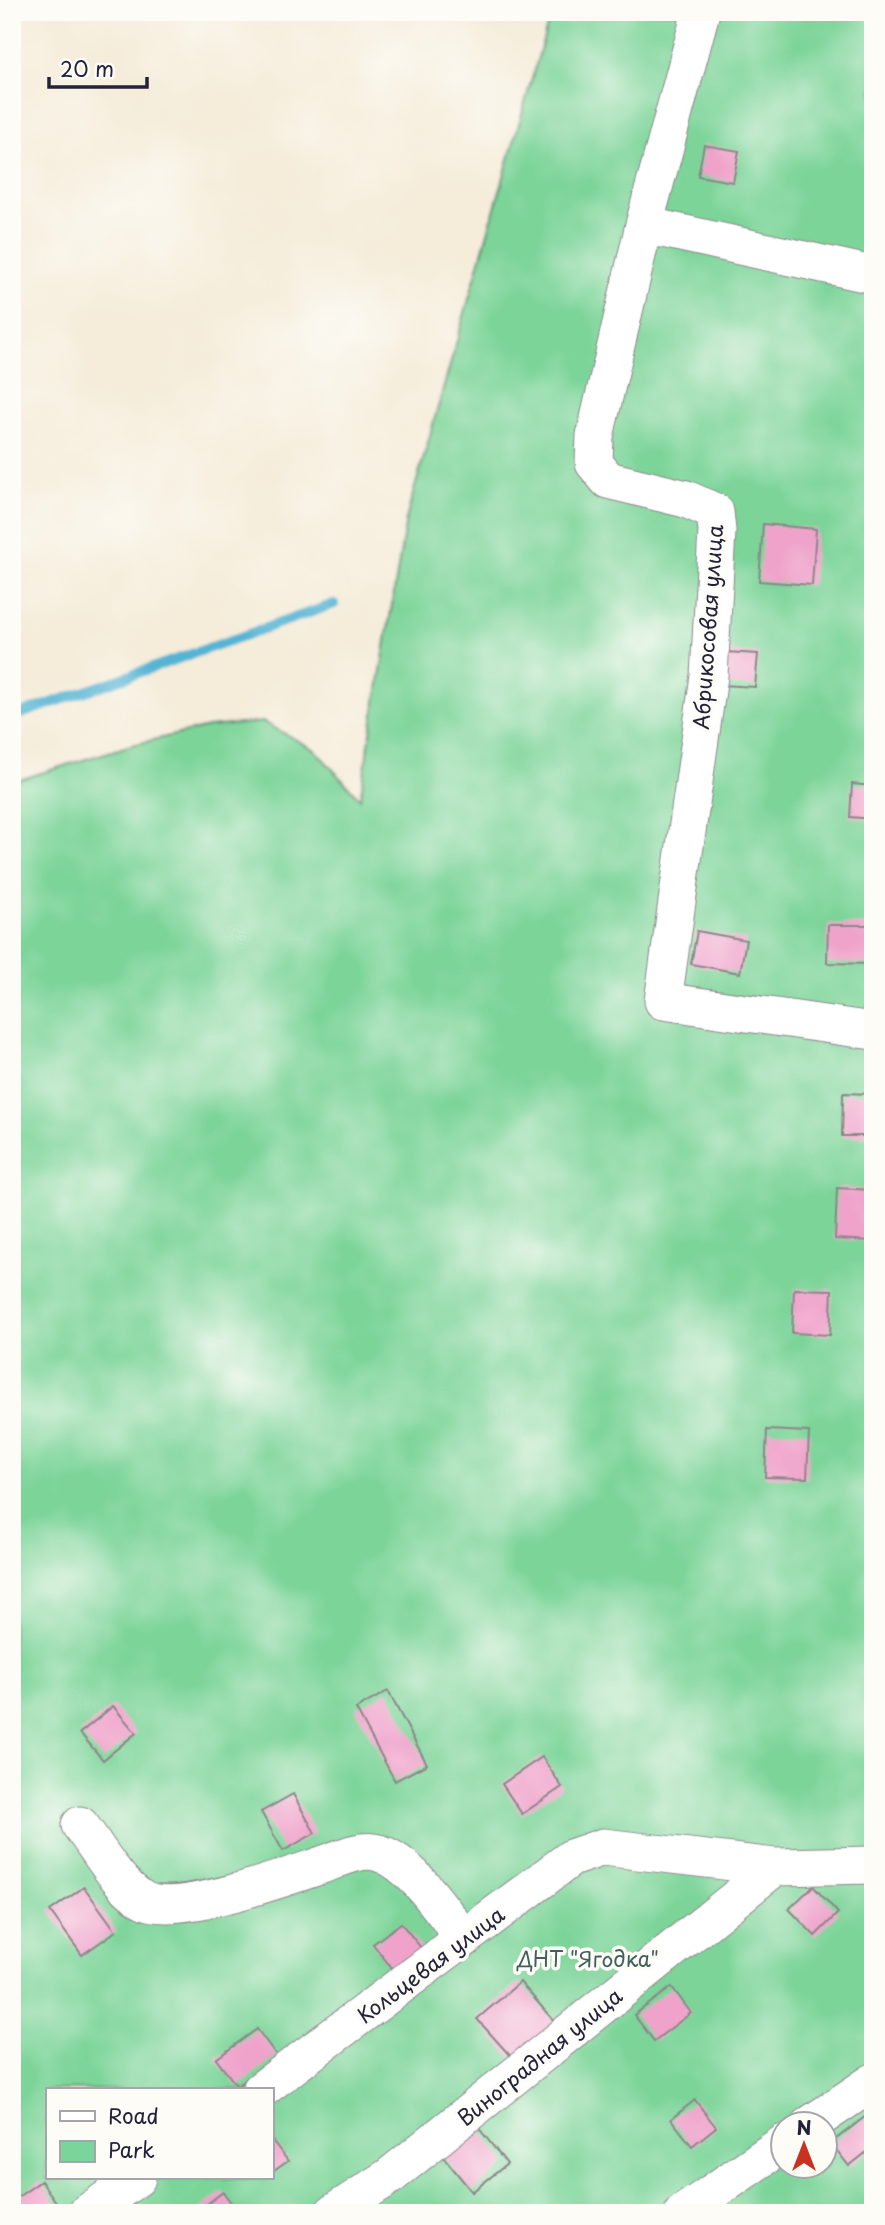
<svg xmlns="http://www.w3.org/2000/svg" width="885" height="2225" viewBox="0 0 885 2225" font-family="'Playpen Sans',sans-serif">
<style>
.green{fill:#7bd499;stroke:#4e7b6a;stroke-width:2;fill-rule:evenodd}
.lines{fill:none;stroke-linecap:round;stroke-linejoin:round}
.stream{stroke:#55b4d4;stroke-width:10}
.building{fill:#efa3cb}
.minor-casing{stroke:#8c878a;stroke-width:39}
.minor{stroke:#fff;stroke-width:37}
.labels{text-anchor:middle;dominant-baseline:central;stroke-width:7;stroke-linejoin:round;paint-order:stroke}
.street-label{font-size:21px;fill:#22223b;stroke:#fdfcf7}
.park-label{font-size:21px;fill:#41605c;stroke:#fdfcf7}
</style>
<rect width="100%" height="100%" fill="#fdfcf7"/>
<filter id="ink" filterUnits="userSpaceOnUse"><feTurbulence type="fractalNoise" baseFrequency=".0143" numOctaves="2"/><feDisplacementMap in="SourceGraphic" scale="14" xChannelSelector="R" yChannelSelector="G"/><feConvolveMatrix kernelMatrix="1 2 1 2 8 2 1 2 1" color-interpolation-filters="sRGB"/></filter>
<filter id="wash" filterUnits="userSpaceOnUse"><feTurbulence type="fractalNoise" baseFrequency=".00686" numOctaves="4" result="noise"/><feDisplacementMap in="SourceGraphic" scale="28" xChannelSelector="R" yChannelSelector="G"/><feGaussianBlur stdDeviation="1.57" result="paint"/><feColorMatrix in="noise" values="0 0 0 0 0 0 0 0 0 0 0 0 0 0 0 0 0 1.4 0 .05"/><feComposite in="paint" operator="in"/></filter>
<g filter="url(#wash)">
<rect width="100%" height="100%" fill="#f5ecd9"/>
<path class="green" d="M 551,12 L 873,12 L 873,2213 L 12,2213 L 12,782 L 128,746 L 208,727 L 263,722 L 315,750 L 360,799 L 406,519 ZM 47,2090 L 271,2090 L 271,2178 L 47,2178 ZM 784,2124 L 826,2124 L 826,2166 L 784,2166 Z"/>
<g class="lines">
<path class="stream" d="M 12,717 L 334,604"/>
</g>
<g id="blocks">
<path class="building" d="M 704,145 L 739,151 L 733,182 L 698,176 Z
M 763,524 L 816,529 L 812,585 L 759,581 Z
M 726,652 L 758,654 L 755,687 L 723,685 Z
M 852,784 L 873,786 L 873,819 L 850,817 Z
M 828,925 L 873,925 L 873,964 L 827,963 Z
M 697,931 L 746,940 L 740,973 L 691,964 Z
M 843,1093 L 873,1094 L 873,1136 L 842,1136 Z
M 837,1188 L 873,1190 L 873,1241 L 835,1239 Z
M 794,1289 L 832,1290 L 830,1335 L 792,1333 Z
M 767,1430 L 809,1432 L 807,1478 L 765,1477 Z
M 388,1691 L 427,1764 L 395,1781 L 356,1709 Z
M 113,1706 L 136,1733 L 103,1760 L 80,1733 Z
M 542,1757 L 562,1787 L 522,1814 L 502,1784 Z
M 293,1794 L 315,1833 L 283,1851 L 261,1812 Z
M 813,1886 L 838,1913 L 815,1936 L 789,1909 Z
M 84,1887 L 116,1931 L 82,1955 L 50,1911 Z
M 401,1923 L 422,1949 L 394,1971 L 373,1944 Z
M 520,1982 L 555,2022 L 513,2059 L 477,2019 Z
M 672,1987 L 691,2013 L 654,2041 L 634,2015 Z
M 257,2029 L 277,2056 L 237,2086 L 216,2059 Z
M 695,2100 L 716,2127 L 692,2146 L 671,2119 Z
M 866,2116 L 873,2125 L 873,2147 L 849,2166 L 831,2143 Z
M 478,2127 L 507,2164 L 472,2192 L 442,2155 Z
M 271,2139 L 288,2161 L 271,2173 Z
M 41,2181 L 59,2206 L 49,2213 L 12,2213 L 12,2201 Z
M 223,2192 L 239,2213 L 195,2213 Z"/>
</g>
</g>
<g filter="url(#ink)">
<use href="#blocks" fill-opacity="0" stroke="#8c878a" stroke-width="2"/>
<g class="lines">
<g class="minor-casing">
<path id="minor" d="M 701,12 L 644,225 L 595,436 L 594,463 L 608,480 L 686,499 L 715,512 L 717,531 L 709,676 L 663,1001 L 873,1031
M 644,225 L 873,275
M 80,1825 C 98,1848 116,1883 142,1899 C 173,1918 287,1877 322,1865 C 339,1859 361,1847 379,1853 C 412,1863 443,1912 464,1939
M 261,2090 L 571,1858 L 603,1847 L 775,1867 L 873,1865
M 811,2124 L 873,2082
M 87,2213 L 137,2178
M 333,2213 L 390,2176 L 775,1867
M 683,2213 L 784,2143"/>
</g>
<use href="#minor" class="minor"/>
</g>
</g>
<g class="labels">
<g class="street-label">
<text transform="translate(707 627) rotate(-86)">Абрикосовая улица</text>
<text transform="translate(430 1964) rotate(-37)">Кольцевая улица</text>
<text transform="translate(539 2056) rotate(-39)">Виноградная улица</text>
</g>
<g class="park-label">
<text x="588" y="1958">ДНТ "Ягодка"</text>
</g>
</g>
<rect width="885" height="2225" fill="none" stroke="#fdfcf7" stroke-width="42"/>
<rect x="46" y="2088" width="228" height="91" fill="#fdfcf7" stroke="#a5a5ac" stroke-width="2"/>
<rect x="60" y="2111" width="35" height="10" fill="#ffffff" stroke="#a5a5ac" stroke-width="2"/>
<text x="108" y="2124" font-size="21" fill="#22223b">Road</text>
<rect x="60" y="2141" width="35" height="21" fill="#7bd499" stroke="#a5a5ac" stroke-width="2"/>
<text x="108" y="2158" font-size="21" fill="#22223b">Park</text>
<g transform="translate(804 2145)"><circle r="33" fill="#fdfcf7" stroke="#a5a5ac" stroke-width="2"/>
<path d="M0-5L12 26L0 18L-12 26Z" fill="#c8321e"/>
<text y="-10" font-size="19" font-weight="bold" text-anchor="middle" fill="#22223b">N</text>
</g>
<path d="M49 77v10h98v-10" fill="none" stroke="#22223b" stroke-width="3.5"/>
<text x="60" y="77" font-size="21" fill="#22223b" stroke="#fdfcf7" stroke-width="5" paint-order="stroke">20 m</text>
</svg>
